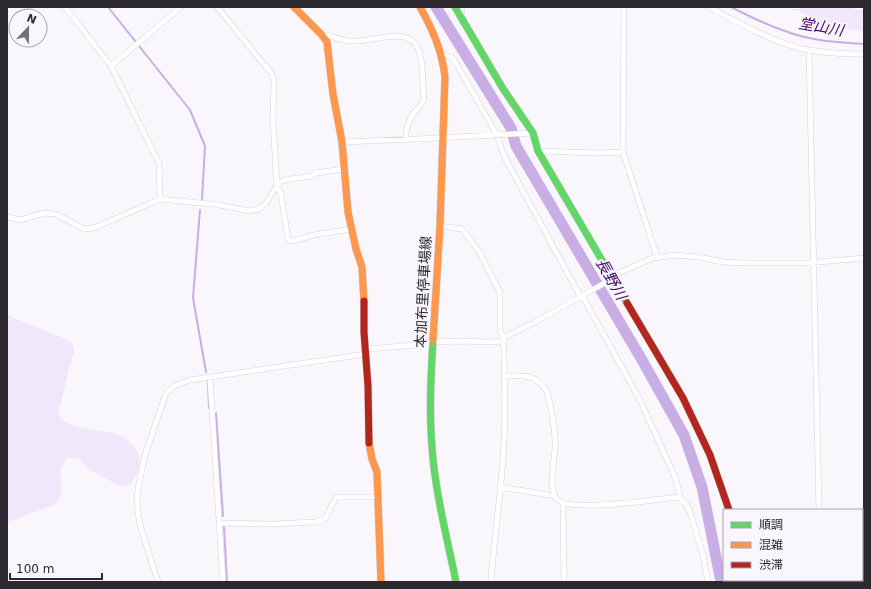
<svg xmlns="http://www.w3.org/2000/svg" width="871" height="589" viewBox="0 0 871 589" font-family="'DejaVu Sans','Noto Sans JP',sans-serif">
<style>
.green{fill:#f0e7fb}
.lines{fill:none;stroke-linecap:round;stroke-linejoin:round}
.stream{stroke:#c9aee6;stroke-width:2}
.river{stroke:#c9aee6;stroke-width:11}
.street-casing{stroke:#d4d2d7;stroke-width:6}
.fast-casing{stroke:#d4d2d7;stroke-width:8}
.slow-casing{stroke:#d4d2d7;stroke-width:8}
.jam-casing{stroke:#d4d2d7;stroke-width:8}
.street{stroke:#fefeff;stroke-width:5}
.fast{stroke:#63d668;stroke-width:7}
.slow{stroke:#ff974d;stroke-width:7}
.jam{stroke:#b3261e;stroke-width:7}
.labels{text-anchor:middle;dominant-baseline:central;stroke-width:4;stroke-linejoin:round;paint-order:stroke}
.street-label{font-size:14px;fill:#2b282f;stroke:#f9f6fd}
.water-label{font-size:15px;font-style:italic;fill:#410566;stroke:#f9f6fd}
</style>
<rect width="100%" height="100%" fill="#f9f7fc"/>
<path class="green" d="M 793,7 L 864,7 L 864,31 C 841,28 811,22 793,7 Z
M 7,315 L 66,339 L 72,343 L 74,348 L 74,353 L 69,368 L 58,415 C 76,439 117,420 136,449 C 141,459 140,466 136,475 C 132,483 129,486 120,486 L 90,470 L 78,458 L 67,458 C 65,462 61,466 61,470 C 59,484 67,497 52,506 L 7,522 Z"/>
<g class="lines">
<path class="stream" d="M 108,7 L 190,110 L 205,146 L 202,199
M 731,7 C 749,16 766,25 785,31 C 810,41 837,42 864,44
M 200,210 L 193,298 L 206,372
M 208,383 L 209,408
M 216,413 L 223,516
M 224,527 L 227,582"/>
<path class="river" d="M 436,7 L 511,128 L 516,146 L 642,360 L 684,435 L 702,487 L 721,582"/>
<g class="street-casing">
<path id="street" d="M 65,7 L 111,66 L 159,163 L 160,199
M 217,7 L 272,74 L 274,80 L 273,121 L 277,186 L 281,194 L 288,240 L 292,241 L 314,235 L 351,229
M 624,7 L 623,152 L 657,257
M 709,7 C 737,22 769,40 799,48 C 820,53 843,54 864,54
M 794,7 L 799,7
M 854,7 L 864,8
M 461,17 L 462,7
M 325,38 L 327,35 C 337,38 346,42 357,41 C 376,41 410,25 419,51 C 424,65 422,83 424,98 C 423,105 417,108 413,114 C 409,121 405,132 406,140
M 809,50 L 819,510
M 442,54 L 453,58 L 497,135 L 504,156 L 580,296
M 111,66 L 181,7
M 342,142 L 416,139 L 533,133
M 538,151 L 598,153 L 623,152
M 7,217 L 20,220 L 44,213 L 56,214 L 84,229 L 94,228 L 160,199 L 220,205 L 249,211 L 259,209 L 266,203 L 277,186 L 282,181 L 290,179 L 313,176 L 315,173 L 344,169
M 440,226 L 462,229 L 478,250 L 500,292 L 500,329 L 503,338 L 504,351 C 504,381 506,412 504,442 C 502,489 494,535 491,582
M 612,276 L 653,258 L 675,255 L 698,257 L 723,262 L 747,263 L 806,263 L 864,258
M 582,295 L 640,400 L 675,477 L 680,496 L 678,497
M 503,338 L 535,322 L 612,279
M 366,349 L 416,345 L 433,342 L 462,341 L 488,342 L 503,341
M 504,376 C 523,376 536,373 547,392 C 551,407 554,423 555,438 C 557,454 547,483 556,498 C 564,514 659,499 678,497
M 210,378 L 223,582
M 500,487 L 555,496
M 678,497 L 686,504 L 690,512 L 703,555 L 708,582
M 563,504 L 564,582
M 220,523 L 273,524 L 315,522 L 325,519 L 335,499 L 338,497 L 378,497
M 742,580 L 742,582
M 822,580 L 822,582
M 158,582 L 140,525 L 138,512 L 137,496 L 139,484 L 145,455 L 166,393 L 176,385 L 190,380 L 366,354"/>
</g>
<g class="fast-casing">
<path id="fast" d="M 455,7 L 502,87 L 533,133 L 538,151 L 627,303
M 433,340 C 431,375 429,411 432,447 C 435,492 447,537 456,582"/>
</g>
<g class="slow-casing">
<path id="slow" d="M 294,7 L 321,34 L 327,42 L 333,94 L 342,142 L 348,212 L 356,249 L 362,267 L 364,301
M 420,7 C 433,30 442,51 445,77 L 440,226 L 433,340
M 369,443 L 372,459 L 377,472 L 381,582"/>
</g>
<g class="jam-casing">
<path id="jam" d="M 364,301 L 364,332 L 368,386 L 369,443
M 627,303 L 683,398 L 710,455 L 729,510"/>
</g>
<use href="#street" class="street"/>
<use href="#fast" class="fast"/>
<use href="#slow" class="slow"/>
<use href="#jam" class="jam"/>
</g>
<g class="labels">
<g class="street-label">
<text transform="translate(423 292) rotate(-87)">本加布里停車場線</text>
</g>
<g class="water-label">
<text transform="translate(821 27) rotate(10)">堂山川</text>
<text transform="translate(611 279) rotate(60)">長野川</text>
</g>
</g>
<rect width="871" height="589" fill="none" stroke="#2b282f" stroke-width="16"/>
<rect x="723" y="509" width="140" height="72" fill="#f9f6fd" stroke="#a7a4ab"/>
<rect x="731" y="522" width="20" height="6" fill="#63d668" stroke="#a7a4ab"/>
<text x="759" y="529" font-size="12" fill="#2b282f">順調</text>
<rect x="731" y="542" width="20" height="6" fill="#ff974d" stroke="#a7a4ab"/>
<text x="759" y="549" font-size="12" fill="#2b282f">混雑</text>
<rect x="731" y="562" width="20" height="6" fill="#b3261e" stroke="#a7a4ab"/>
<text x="759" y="569" font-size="12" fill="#2b282f">渋滞</text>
<g transform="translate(28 28) rotate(22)"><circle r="19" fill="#f9f6fd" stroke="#a7a4ab"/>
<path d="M0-3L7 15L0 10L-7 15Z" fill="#737077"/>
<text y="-6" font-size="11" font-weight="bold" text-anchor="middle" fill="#2b282f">N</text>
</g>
<path d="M10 573v6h92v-6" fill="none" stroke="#2b282f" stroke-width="2"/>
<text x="16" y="573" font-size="12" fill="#2b282f" stroke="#f9f6fd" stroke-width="3" paint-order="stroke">100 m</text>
</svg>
